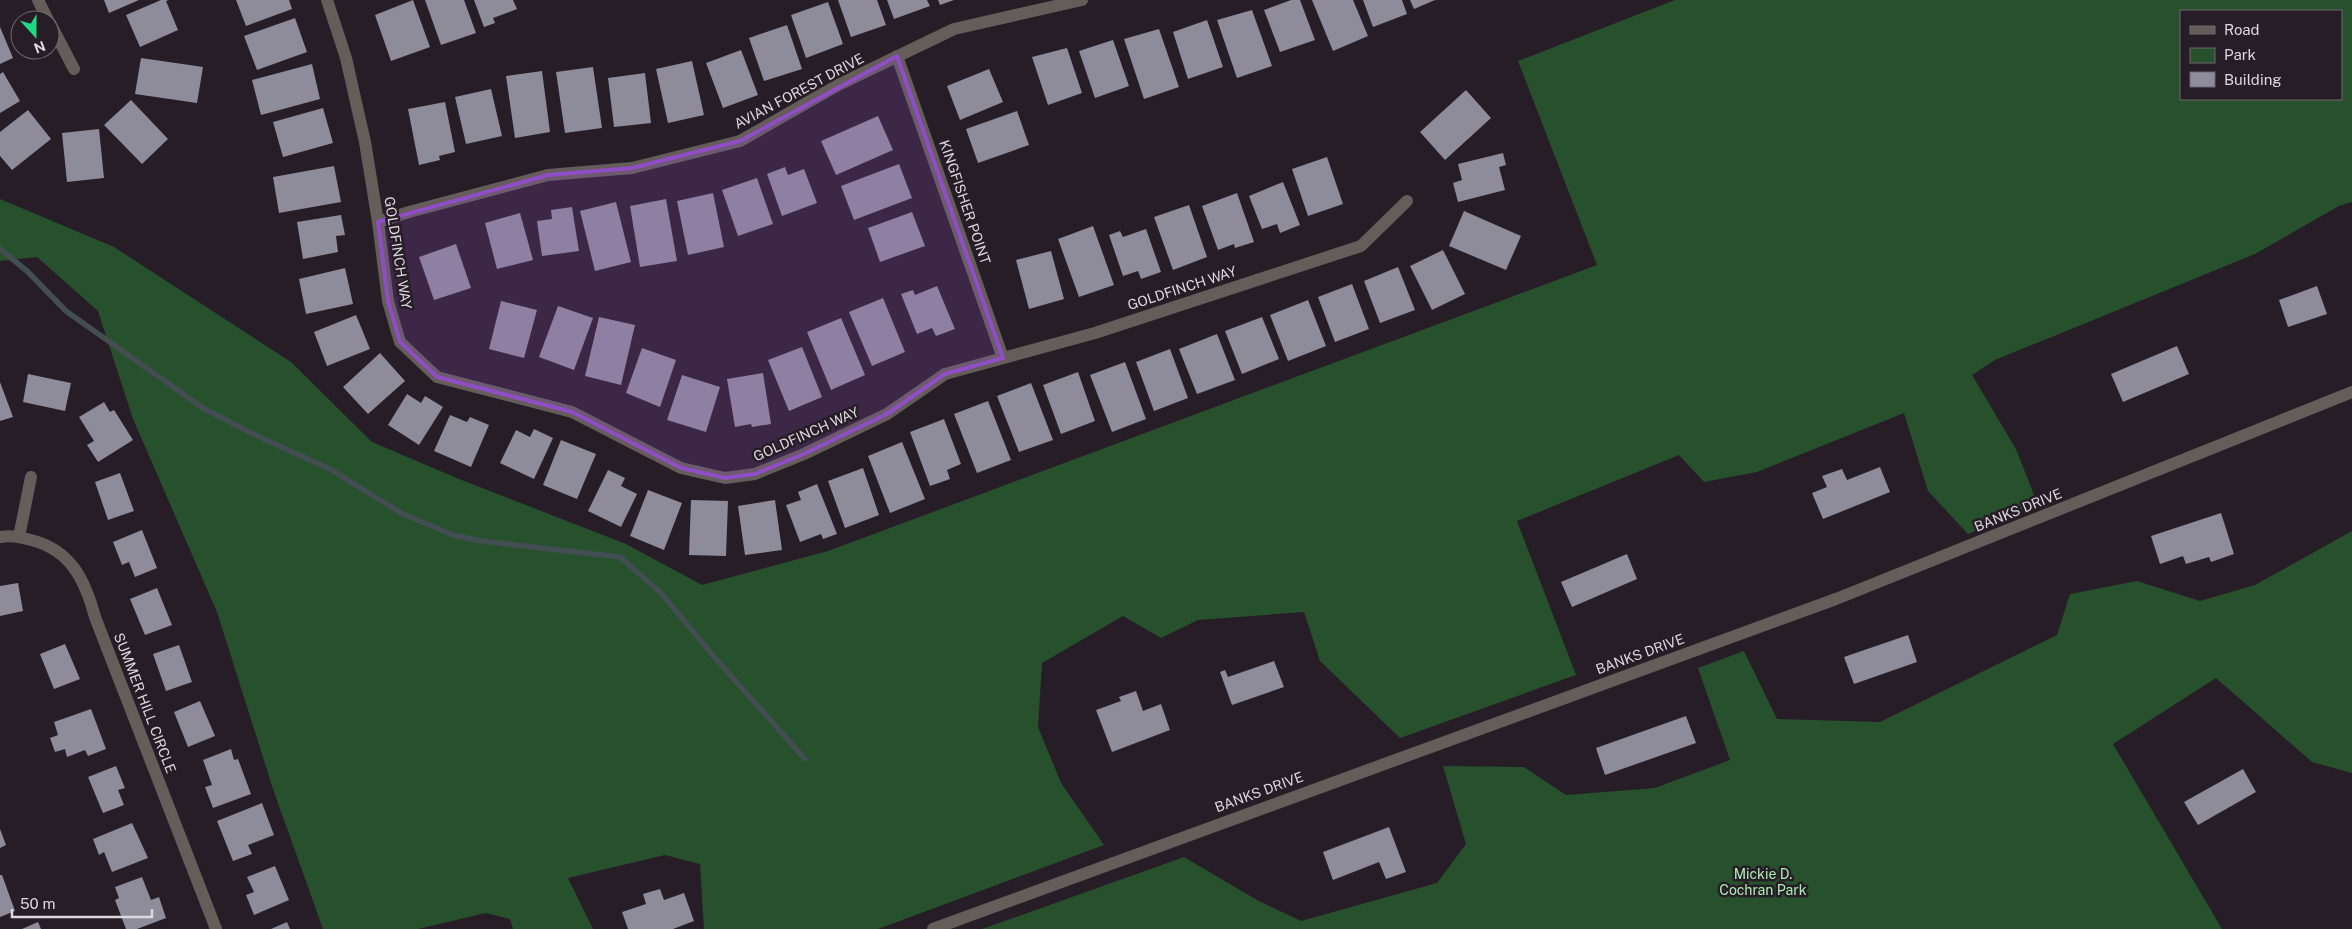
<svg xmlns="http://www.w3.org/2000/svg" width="2352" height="929" viewBox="0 0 2352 929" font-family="'Public Sans',sans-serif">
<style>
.green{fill:#27502d;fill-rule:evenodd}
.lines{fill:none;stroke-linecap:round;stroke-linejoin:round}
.stream{stroke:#434e52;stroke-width:5.5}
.building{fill:#8e8b9b}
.minor{stroke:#645d59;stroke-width:12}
.marked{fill:#8f4ec5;fill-opacity:0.2;stroke:#8f4ec5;stroke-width:4;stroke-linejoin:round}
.labels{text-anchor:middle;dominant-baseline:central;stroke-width:5;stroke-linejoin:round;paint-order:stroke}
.street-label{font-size:14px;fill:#ded7de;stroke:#271d27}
.park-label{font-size:14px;fill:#a9efb1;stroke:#271d27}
</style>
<rect width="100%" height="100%" fill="#271d27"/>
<path class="green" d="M 1675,0 L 2352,0 L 2352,202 L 2339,206 L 2255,254 L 1995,360 L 1972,375 L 2016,449 L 2038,505 L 1968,534 L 1928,491 L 1904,413 L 1757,472 L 1704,482 L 1679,455 L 1517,521 L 1576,675 L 1400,738 L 1320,661 L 1304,612 L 1198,620 L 1161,638 L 1123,616 L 1042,663 L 1038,727 L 1061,783 L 1104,845 L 878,929 L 704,929 L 700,864 L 665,855 L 568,878 L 593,929 L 513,929 L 510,919 L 486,913 L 418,929 L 323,929 L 274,792 L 217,612 L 133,419 L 98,311 L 37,257 L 0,261 L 0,199 L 114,247 L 291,362 L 372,442 L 459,479 L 626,544 L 702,585 L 828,551 L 1597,265 L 1518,61 ZM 2181,11 L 2341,11 L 2341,99 L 2181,99 Z
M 2352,531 L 2352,773 L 2312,762 L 2216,678 L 2113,744 L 2222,929 L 982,929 L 1184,857 L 1257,900 L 1301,921 L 1437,883 L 1466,844 L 1443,766 L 1524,767 L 1566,795 L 1655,788 L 1730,760 L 1698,668 L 1744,651 L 1777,719 L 1880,722 L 2057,635 L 2070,594 L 2137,581 L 2200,601 L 2255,585 Z"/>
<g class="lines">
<path class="stream" d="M 0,249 L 27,271 L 66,311 L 203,408 L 253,434 L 330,469 L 401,513 L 453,535 L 481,541 L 620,557 L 662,594 L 716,659 L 805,759"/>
</g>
<path class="building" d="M 104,0 L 139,0 L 109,13 Z
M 161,0 L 169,0 L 166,1 L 178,30 L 140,47 L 126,15 Z
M 236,0 L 289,0 L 292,9 L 246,26 Z
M 413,0 L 430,47 L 391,61 L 375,15 Z
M 425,0 L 464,0 L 476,33 L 441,45 Z
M 474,0 L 513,0 L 517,9 L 493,18 L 495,23 L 484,27 Z
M 838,0 L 877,0 L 886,25 L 851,37 Z
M 887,0 L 927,0 L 930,6 L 894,19 Z
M 938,0 L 954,0 L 940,5 Z
M 1291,0 L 1300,0 L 1315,40 L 1280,52 L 1264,10 Z
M 1312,0 L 1353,0 L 1368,36 L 1333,51 Z
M 1363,0 L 1402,0 L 1407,14 L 1373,27 Z
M 1410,0 L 1435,0 L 1414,9 Z
M 828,2 L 843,44 L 806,58 L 791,15 Z
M 1252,10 L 1272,66 L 1237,78 L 1217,20 Z
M 295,18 L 307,52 L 257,70 L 244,36 Z
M 1207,20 L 1223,67 L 1188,79 L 1173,32 Z
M 787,25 L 802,69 L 764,81 L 749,38 Z
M 0,27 L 13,58 L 0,64 Z
M 1159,29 L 1179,87 L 1144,99 L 1124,39 Z
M 1113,40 L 1129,86 L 1095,98 L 1079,51 Z
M 1067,48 L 1082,93 L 1048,105 L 1032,57 Z
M 741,50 L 758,95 L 723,108 L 706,63 Z
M 141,58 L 203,67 L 197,103 L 135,94 Z
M 692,61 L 704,115 L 668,123 L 656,69 Z
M 312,64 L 320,99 L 261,115 L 252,80 Z
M 593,67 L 602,128 L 565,133 L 556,72 Z
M 989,69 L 1003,102 L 960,120 L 947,86 Z
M 542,71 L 550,132 L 515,138 L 506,76 Z
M 3,72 L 20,101 L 0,113 L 0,74 Z
M 645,73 L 651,123 L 614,127 L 608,78 Z
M 491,89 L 502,136 L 466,144 L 455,97 Z
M 1466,90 L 1491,118 L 1445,160 L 1420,132 Z
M 131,100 L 168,139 L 142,164 L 104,125 Z
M 445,102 L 455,152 L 439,156 L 440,160 L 419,165 L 408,109 Z
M 323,108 L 333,143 L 283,157 L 273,122 Z
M 28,110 L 51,139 L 12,170 L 0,156 L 0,132 Z
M 1017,111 L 1029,145 L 978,163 L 966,129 Z
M 878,116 L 893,150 L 836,175 L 821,141 Z
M 99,129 L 104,178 L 67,182 L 62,133 Z
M 1503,153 L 1506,165 L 1499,167 L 1505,190 L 1458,202 L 1453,183 L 1462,180 L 1458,164 Z
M 1327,157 L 1343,204 L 1308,216 L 1292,169 Z
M 899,164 L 912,198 L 854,220 L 841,186 Z
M 334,166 L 341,202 L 279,213 L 273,177 Z
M 785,167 L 788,175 L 804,169 L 817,203 L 782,216 L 767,174 Z
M 757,178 L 773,224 L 738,236 L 722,190 Z
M 1283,182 L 1300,225 L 1280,233 L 1277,224 L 1262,229 L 1249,196 Z
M 713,193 L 724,247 L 688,255 L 677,201 Z
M 1237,193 L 1254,242 L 1235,248 L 1234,244 L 1218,250 L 1202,206 Z
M 666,199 L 677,261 L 640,267 L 630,206 Z
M 616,202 L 631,262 L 595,271 L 580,211 Z
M 1189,205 L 1207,257 L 1173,270 L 1154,217 Z
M 572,207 L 579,251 L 542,256 L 537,221 L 552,219 L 551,210 Z
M 1464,211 L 1521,236 L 1506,270 L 1449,246 Z
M 912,212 L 925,246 L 880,262 L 868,228 Z
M 520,213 L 533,260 L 497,269 L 485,223 Z
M 341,215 L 345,235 L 336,236 L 338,252 L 303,259 L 297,222 Z
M 1093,226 L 1114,285 L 1079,297 L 1058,239 Z
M 1146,229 L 1161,272 L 1141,279 L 1138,271 L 1123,276 L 1109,235 L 1120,231 L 1123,237 Z
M 456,244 L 471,288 L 434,300 L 419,257 Z
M 1443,250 L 1465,294 L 1432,310 L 1410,266 Z
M 1051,251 L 1064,299 L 1029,309 L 1016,260 Z
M 1398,267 L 1415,310 L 1380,323 L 1364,281 Z
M 345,268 L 353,304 L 306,314 L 299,279 Z
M 1352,284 L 1369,329 L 1335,342 L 1318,297 Z
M 937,286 L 955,329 L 936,336 L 932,328 L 917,334 L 901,294 L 913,290 L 915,295 Z
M 2317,286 L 2327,314 L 2288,327 L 2279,300 Z
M 883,298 L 905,352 L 872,366 L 849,312 Z
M 1308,300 L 1326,346 L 1288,361 L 1270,315 Z
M 501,301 L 537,310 L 524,358 L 489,349 Z
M 558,306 L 593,318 L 574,370 L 539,357 Z
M 356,315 L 370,349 L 327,366 L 314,332 Z
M 599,317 L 635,325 L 621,385 L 585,376 Z
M 1262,317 L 1279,359 L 1242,374 L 1225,331 Z
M 841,318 L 865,375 L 831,390 L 807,332 Z
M 1217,334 L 1235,380 L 1197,394 L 1179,349 Z
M 2177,346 L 2189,374 L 2123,402 L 2111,374 Z
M 802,347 L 822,397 L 789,411 L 768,360 Z
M 642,348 L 676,360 L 660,407 L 626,393 Z
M 1170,349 L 1188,398 L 1154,411 L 1136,362 Z
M 380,353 L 405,381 L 368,414 L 343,387 Z
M 1125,362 L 1146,419 L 1112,432 L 1090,375 Z
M 1078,372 L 1095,421 L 1061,434 L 1043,385 Z
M 763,373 L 771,424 L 752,427 L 751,424 L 735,427 L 727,379 Z
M 28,374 L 71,383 L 65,411 L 23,402 Z
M 682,375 L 720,387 L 706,432 L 667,420 Z
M 0,382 L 13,417 L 0,421 Z
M 1031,383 L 1053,440 L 1019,452 L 997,396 Z
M 407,394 L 421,403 L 425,396 L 443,407 L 419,445 L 388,425 Z
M 988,401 L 1011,460 L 977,473 L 954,414 Z
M 104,402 L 110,412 L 114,410 L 133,440 L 98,462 L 87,445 L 94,441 L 79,417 Z
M 450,415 L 467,422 L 470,417 L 489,425 L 471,467 L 434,451 Z
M 944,419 L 961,464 L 947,470 L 950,479 L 930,486 L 910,432 Z
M 534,429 L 553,438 L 534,479 L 500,463 L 516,430 L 530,437 Z
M 561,440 L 596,454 L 577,499 L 543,485 Z
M 902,442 L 925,499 L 890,513 L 868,456 Z
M 1880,467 L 1890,492 L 1823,519 L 1812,493 L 1827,487 L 1822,476 L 1842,469 L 1847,480 Z
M 863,468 L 879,515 L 845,528 L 828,481 Z
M 608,470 L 625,478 L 621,486 L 637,494 L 621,527 L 588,511 Z
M 120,473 L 134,511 L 108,520 L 95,482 Z
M 817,484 L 837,534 L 823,539 L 821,534 L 800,542 L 786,505 L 801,500 L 798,492 Z
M 648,490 L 682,503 L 664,550 L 630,536 Z
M 691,500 L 728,501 L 726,556 L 689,555 Z
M 775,500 L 782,550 L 745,555 L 738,506 Z
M 2221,513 L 2234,554 L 2211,562 L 2209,557 L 2186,564 L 2183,556 L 2160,564 L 2151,536 Z
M 142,530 L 157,568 L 135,577 L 129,562 L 122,565 L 113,542 Z
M 1627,554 L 1637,579 L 1572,607 L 1561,582 Z
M 18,583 L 23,611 L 0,616 L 0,586 Z
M 157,588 L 172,625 L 145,635 L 130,599 Z
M 1908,635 L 1917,662 L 1854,684 L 1844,657 Z
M 65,644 L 80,679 L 54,689 L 40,654 Z
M 179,645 L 192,682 L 166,691 L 153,654 Z
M 1274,661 L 1284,687 L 1232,705 L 1220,672 L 1225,670 L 1228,677 Z
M 1136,691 L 1143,711 L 1161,704 L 1170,730 L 1112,752 L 1096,710 L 1121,701 L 1119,697 Z
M 200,701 L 215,736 L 188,747 L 174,712 Z
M 91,709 L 106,749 L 88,756 L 85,750 L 67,757 L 65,749 L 55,752 L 50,738 L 58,735 L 54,722 Z
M 1686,716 L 1696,743 L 1605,775 L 1596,748 Z
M 231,749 L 234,760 L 238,759 L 251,794 L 213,808 L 205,787 L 212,785 L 203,760 Z
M 116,766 L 125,788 L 118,790 L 124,805 L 103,813 L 88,777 Z
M 2243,769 L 2256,792 L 2198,825 L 2184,802 Z
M 262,803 L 274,835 L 248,845 L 252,854 L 233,861 L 217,821 Z
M 132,823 L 148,858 L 112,872 L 104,852 L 99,855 L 93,839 Z
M 1389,827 L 1406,872 L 1386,879 L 1379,862 L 1333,880 L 1323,852 Z
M 0,829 L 6,845 L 0,848 Z
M 275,866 L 289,900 L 254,915 L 246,895 L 254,892 L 247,877 Z
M 0,875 L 2,875 L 15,911 L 0,917 Z
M 142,877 L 151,900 L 159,897 L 166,918 L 137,929 L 126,929 L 115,900 L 119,898 L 115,887 Z
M 660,889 L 664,900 L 684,893 L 694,921 L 673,929 L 628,929 L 622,912 L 646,904 L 643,894 Z
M 38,922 L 41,929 L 22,929 Z
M 287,922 L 290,929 L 271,929 Z"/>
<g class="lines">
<path class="minor" d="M 38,0 L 48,20
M 327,0 L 346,58 L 365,142 L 378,222 L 388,301 L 400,342 L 437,377 L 572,412 L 681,468 L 725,478 L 755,474 L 804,454 L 887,414 L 945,374 L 1095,333 L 1361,246 L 1407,201
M 50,23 L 74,69
M 897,56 L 1003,358
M 378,222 L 409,212 L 548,175 L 632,168 L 740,141 L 838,85 L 954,29 L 1082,0
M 0,537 C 11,535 19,537 31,540 C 71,550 85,580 95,617 L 216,929
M 19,537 L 31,477
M 933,929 L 1836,599 L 2352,392"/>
</g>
<path class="marked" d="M 897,56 L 1003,358 L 945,374 L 887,414 L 804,454 L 755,474 L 725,478 L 681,468 L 572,412 L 437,377 L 400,342 L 388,301 L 378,222 L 548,175 L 632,168 L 740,141 Z"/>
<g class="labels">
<g class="street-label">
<text transform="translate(799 91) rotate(-28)">AVIAN FOREST DRIVE</text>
<text transform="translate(965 202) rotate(71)">KINGFISHER POINT</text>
<text transform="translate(398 253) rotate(81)">GOLDFINCH WAY</text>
<text transform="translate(1182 288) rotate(-18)">GOLDFINCH WAY</text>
<text transform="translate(806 434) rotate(-24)">GOLDFINCH WAY</text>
<text transform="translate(2018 510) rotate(-22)">BANKS DRIVE</text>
<text transform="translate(1640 654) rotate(-20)">BANKS DRIVE</text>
<text transform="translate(145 703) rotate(69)">SUMMER HILL CIRCLE</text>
<text transform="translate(1259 792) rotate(-20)">BANKS DRIVE</text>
</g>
<g class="park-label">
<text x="1763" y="874">Mickie D.<tspan x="1763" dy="16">Cochran Park</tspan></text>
</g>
</g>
<rect x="2180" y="10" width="162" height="90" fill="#271d27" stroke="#706770"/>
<rect x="2190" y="26" width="25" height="8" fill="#645d59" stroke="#706770"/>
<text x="2224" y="35" font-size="15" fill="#ded7de">Road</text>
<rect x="2190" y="48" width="25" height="15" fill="#27502d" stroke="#706770"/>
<text x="2224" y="60" font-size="15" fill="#ded7de">Park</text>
<rect x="2190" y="72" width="25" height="15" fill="#8e8b9b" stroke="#706770"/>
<text x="2224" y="85" font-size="15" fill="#ded7de">Building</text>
<g transform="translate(35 35) rotate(159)"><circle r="24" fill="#271d27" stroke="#706770"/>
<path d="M0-4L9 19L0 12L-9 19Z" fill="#22d887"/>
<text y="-8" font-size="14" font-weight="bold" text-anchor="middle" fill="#ded7de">N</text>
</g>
<path d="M12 909v8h140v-8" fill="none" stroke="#ded7de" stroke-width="2.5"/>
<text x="20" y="909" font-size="15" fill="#ded7de" stroke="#271d27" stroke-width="4" paint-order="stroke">50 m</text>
</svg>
